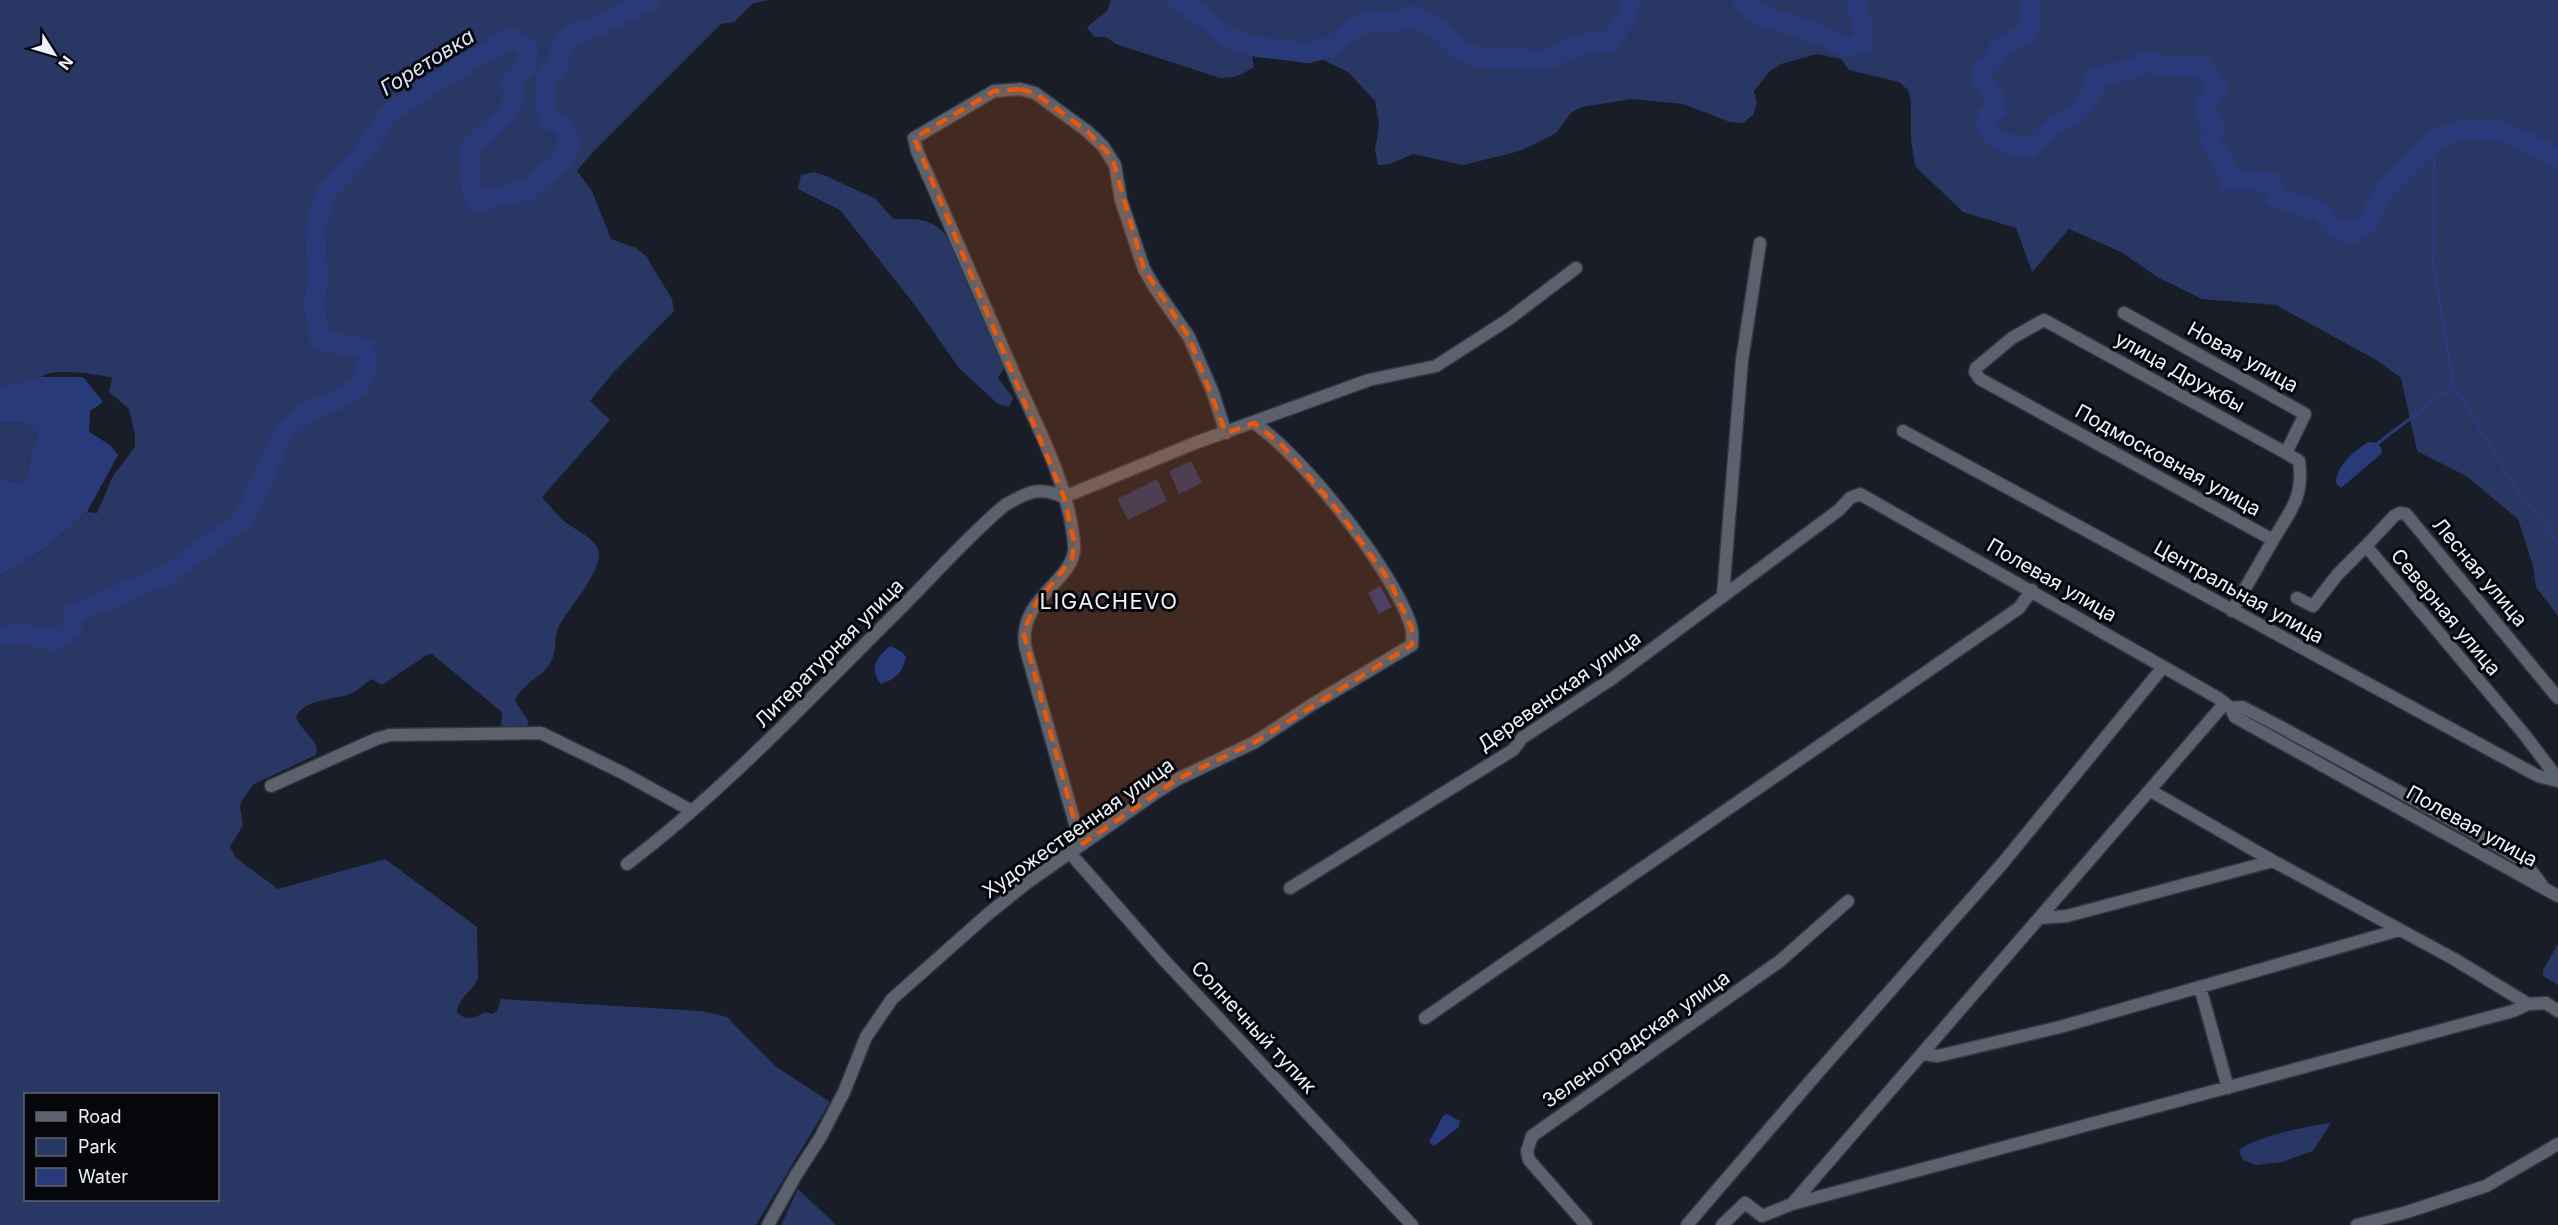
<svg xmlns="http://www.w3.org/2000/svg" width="2558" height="1225" viewBox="0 0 2558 1225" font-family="Inter,sans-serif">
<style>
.green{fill:#293764;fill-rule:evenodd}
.water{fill:#293a7b}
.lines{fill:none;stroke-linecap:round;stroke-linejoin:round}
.stream{stroke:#293a7b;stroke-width:3}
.river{stroke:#293a7b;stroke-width:20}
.minor-casing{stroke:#34363f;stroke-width:15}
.minor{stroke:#5c616e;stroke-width:12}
.marked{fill:#e8590c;fill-opacity:0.2;stroke:#e8590c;stroke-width:4.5;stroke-dasharray:12 8;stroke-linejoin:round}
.labels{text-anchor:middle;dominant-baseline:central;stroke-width:6;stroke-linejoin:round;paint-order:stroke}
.street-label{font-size:20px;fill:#eff2fa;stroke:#06070c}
.water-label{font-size:21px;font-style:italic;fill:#dce3f7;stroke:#06070c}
.quarter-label{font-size:22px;letter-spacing:1.5px;fill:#eff2fa;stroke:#06070c}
</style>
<rect width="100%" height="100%" fill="#191d28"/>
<path class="green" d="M 0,0 L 768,0 L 752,4 L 734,22 L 721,24 L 592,153 L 577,171 L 592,191 L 611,239 L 636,248 L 646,256 L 672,299 L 674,311 L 612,374 L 590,401 L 610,420 L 542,497 C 549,505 556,514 564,521 C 576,531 592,535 598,550 C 605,566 570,608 561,622 C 552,636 559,651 549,665 C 539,679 522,683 515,701 L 529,722 L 526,727 L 507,728 L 501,725 L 502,712 L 432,654 L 427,655 L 382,685 L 371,679 C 364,685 356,692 347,695 C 330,700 305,699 296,717 C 301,732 321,741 316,755 L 254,784 L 242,800 L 240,806 L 243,825 L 230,847 L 236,858 L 278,889 L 385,859 L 477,927 L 478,978 C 473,991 458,998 457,1012 C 466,1022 475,1018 485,1012 L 492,1014 L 497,1011 L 501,999 L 702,1011 L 727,1017 L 775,1066 L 830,1102 L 756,1225 L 0,1225 L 0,576 L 45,549 L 87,512 L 97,513 L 113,476 L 135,447 L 135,435 L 129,409 L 109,392 L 112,377 C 95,375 55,366 41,377 L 0,387 ZM 26,1094 L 218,1094 L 218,1200 L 26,1200 Z
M 1111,0 L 2558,0 L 2558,616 L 2536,587 L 2533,566 L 2518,519 L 2466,476 L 2417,451 L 2401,378 L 2378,361 L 2276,305 L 2202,299 L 2159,278 L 2121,252 L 2069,229 L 2032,272 L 2016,228 L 1963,212 L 1915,166 L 1911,140 L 1911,102 L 1908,90 L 1899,82 L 1849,70 L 1841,59 L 1817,54 L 1781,64 L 1770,71 L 1754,91 L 1757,103 L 1753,115 L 1743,123 L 1730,122 L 1683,104 L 1633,99 L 1581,107 L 1571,113 L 1556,133 L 1524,149 L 1512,153 L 1463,165 L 1413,154 L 1390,164 L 1378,165 L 1375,150 L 1379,125 L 1375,101 L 1348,72 L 1323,60 L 1252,55 L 1254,67 C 1242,75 1234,78 1220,78 L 1116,44 L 1106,37 L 1094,37 L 1087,27 L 1107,11 Z
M 814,172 L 826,176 L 876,199 L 893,219 C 918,219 931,217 949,238 L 1004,368 L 998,378 L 1013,398 L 1009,407 L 998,404 L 959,368 L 914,304 L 840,210 L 798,189 L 801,175 Z
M 24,422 L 38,434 L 29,462 L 27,479 L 22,483 L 0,478 L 0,424 Z
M 1191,461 L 1202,483 L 1179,494 L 1169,471 Z
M 1157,479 L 1167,501 L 1128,520 L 1117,499 Z
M 2558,944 L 2558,985 L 2543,976 L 2543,970 Z
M 2331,1123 L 2313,1151 L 2282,1162 L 2256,1165 L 2243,1160 L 2239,1151 C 2249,1138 2312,1125 2331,1123 Z
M 798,1189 L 836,1225 L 781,1225 Z"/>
<path class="water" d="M 41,377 L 83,377 L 103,402 L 90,411 L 89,432 L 110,445 L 118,455 L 87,512 L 45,549 L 0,576 L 0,478 L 21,483 L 27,479 L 29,462 L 38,434 L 24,422 L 0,424 L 0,387 Z
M 2368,442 L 2378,443 L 2382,450 L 2381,454 L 2341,488 L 2336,483 C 2336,465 2355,451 2368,442 Z
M 1380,586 L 1392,607 L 1379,614 L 1368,593 Z
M 890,646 L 902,652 L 906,657 C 902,673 897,678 881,684 C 869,670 876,657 890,646 Z
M 1447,1114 L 1460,1121 L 1459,1127 L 1434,1146 L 1429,1142 L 1443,1116 Z"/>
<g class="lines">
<path class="stream" d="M 2435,139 L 2433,263 L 2454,385 L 2514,485 L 2558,542
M 2378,443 L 2454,385"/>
<path class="river" d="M 1177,0 L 1205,18 L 1228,38 L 1257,47 L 1308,53 L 1331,47 L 1355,27 L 1372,20 L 1393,23 L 1413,16 L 1440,30 L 1458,49 L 1482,58 L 1549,60 L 1566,50 L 1588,43 L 1609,43 L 1627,16 L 1632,0
M 1743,0 C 1761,23 1787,21 1811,31 C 1823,35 1834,42 1845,48 L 1863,43 L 1863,24 L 1857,9 L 1858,0
M 2029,0 L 2031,20 L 2027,33 L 1999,48 L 1994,60 L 1983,68 L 1983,82 L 1992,93 L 1997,110 L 1987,117 L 1986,128 C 1998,142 2010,146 2029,148 L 2057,124 L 2076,114 L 2093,92 L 2096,77 L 2131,69 L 2146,62 L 2172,67 L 2203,66 L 2218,88 L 2204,107 L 2214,128 L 2209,139 L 2223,159 L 2229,181 L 2248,180 L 2272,183 L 2276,197 L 2321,212 L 2332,226 L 2351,234 L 2366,225 L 2385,190 L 2435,139 L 2459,130 L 2500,131 L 2537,147 L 2558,160
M 0,636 L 22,633 L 53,641 L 71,630 L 75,613 L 167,575 L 244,519 L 285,430 L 309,411 L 343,398 L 360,385 L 367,367 L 365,349 L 342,344 L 321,342 L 314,306 L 318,283 L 315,231 L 324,195 L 363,153 L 387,115 L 434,83 L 510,38 L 528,48 L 527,65 L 511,82 C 512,85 515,91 514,95 C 513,115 483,134 469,148 L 472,192 L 476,203 L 515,192 L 528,191 L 564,157 L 570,141 L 563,125 L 550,120 L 545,108 L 547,76 L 557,67 L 562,47 L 573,34 L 600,25 L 650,0"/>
<g class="minor-casing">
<path id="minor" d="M 2124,313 L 2305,414 L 2286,453
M 1903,431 L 2538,776 L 2558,781
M 2366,546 L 2394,516 L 2400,513 L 2406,514 L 2558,698
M 1723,595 L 1742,360 L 1760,243
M 2297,598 L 2313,606 L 2338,574 L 2366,546 L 2524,734 L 2558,779
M 2232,611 L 2273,540 L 1980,379 L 1975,372 L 1976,368 L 2012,338 L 2044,320 L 2286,453 L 2299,461 C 2304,497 2291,510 2273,540
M 2231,708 L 2242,707 L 2279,726 L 2486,839 L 2524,861 L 2542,885
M 271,786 L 376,739 L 390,735 L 541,733 L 621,772 L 692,811
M 2151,791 L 2273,861 L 2454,959 L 2528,1004 L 2546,1003 L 2558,1011
M 1081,845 L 1025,646 C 1018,596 1078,580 1074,544 C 1069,487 1040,432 1017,381 C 984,304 951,227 917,151 L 914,138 L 994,91 L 1020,89 L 1035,93 L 1087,131 L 1103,146 L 1115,165 L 1121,200 L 1144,269 L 1155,288 L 1189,337 L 1213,393 L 1226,433
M 1070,853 L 1164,960 L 1412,1225
M 627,864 C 727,788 812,696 901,608 C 935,574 968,536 1005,505 C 1028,492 1038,486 1064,497 L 1195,443 L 1369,380 L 1436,366 L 1509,319 L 1576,268
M 1290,888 L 1513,750 L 1522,738 L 1613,678 L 1839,510 L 1850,498 L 1860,494 L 2218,698 L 2231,708 L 2235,717 L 2558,896
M 2039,918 L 2067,916 L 2273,861
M 2200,987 L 2228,1088
M 1425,1018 L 2019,608 L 2032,590
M 1922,1054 L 1938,1056 L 2060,1027 L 2399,930
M 1792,1204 L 2513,1011 L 2528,1004
M 768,1225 L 796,1175 L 820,1138 L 844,1092 L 866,1037 L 892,999 L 988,914 L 1028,882 L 1154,794 L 1178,779 L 1255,742 L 1313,704 L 1412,645 C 1412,639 1413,632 1411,626 C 1394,571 1302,455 1254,423
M 1586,1225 L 1529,1160 L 1527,1151 L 1532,1136 L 1780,961 L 1848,901
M 1687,1225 L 1814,1077 L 2002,864 L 2159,672
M 1722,1225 L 1745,1203 L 1762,1216 L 1792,1204 L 2225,703
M 2357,1225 L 2407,1212 L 2486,1186 L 2558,1144"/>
</g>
<use href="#minor" class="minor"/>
</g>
<path class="marked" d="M 1020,89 L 1035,93 L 1087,131 L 1112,157 L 1144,269 L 1189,337 L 1226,433 L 1254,423 L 1282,445 L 1340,513 L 1389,580 L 1412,628 L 1412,645 L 1255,742 L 1178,779 L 1081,845 L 1023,632 L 1036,603 L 1072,559 L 1074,542 L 1064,497 L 914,138 L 994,91 Z"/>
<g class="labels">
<g class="street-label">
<text transform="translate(2243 357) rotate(29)">Новая улица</text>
<text transform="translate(2180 372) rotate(29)">улица Дружбы</text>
<text transform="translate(2168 460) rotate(29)">Подмосковная улица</text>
<text transform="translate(2480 572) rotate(50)">Лесная улица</text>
<text transform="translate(2052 580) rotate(30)">Полевая улица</text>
<text transform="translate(2239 592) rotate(29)">Центральная улица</text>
<text transform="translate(2446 612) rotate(50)">Северная улица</text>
<text transform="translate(829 653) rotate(-45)">Литературная улица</text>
<text transform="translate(1559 691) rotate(-35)">Деревенская улица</text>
<text transform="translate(2472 826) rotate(29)">Полевая улица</text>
<text transform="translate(1078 828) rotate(-35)">Художественная улица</text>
<text transform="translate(1254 1027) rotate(47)">Солнечный тупик</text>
<text transform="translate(1636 1039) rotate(-35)">Зеленоградская улица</text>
</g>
<g class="water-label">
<text transform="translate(427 62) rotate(-32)">Горетовка</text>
</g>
<g class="quarter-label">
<text x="1109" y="601">LIGACHEVO</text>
</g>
</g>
<rect x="24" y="1093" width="195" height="108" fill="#06070c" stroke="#63656b" stroke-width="1.5"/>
<rect x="36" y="1112" width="30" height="9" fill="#5c616e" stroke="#63656b" stroke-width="1.5"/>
<text x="78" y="1123" font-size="18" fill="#eff2fa">Road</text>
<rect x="36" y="1138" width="30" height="18" fill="#293764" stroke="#63656b" stroke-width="1.5"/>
<text x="78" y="1153" font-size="18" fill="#eff2fa">Park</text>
<rect x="36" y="1168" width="30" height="18" fill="#293a7b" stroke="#63656b" stroke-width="1.5"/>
<text x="78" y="1183" font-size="18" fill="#eff2fa">Water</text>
<g transform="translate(54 54) rotate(127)" stroke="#06070c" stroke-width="4.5" paint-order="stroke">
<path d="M0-4.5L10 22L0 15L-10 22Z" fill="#eff2fa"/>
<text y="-9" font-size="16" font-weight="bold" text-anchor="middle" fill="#eff2fa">N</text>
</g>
</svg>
